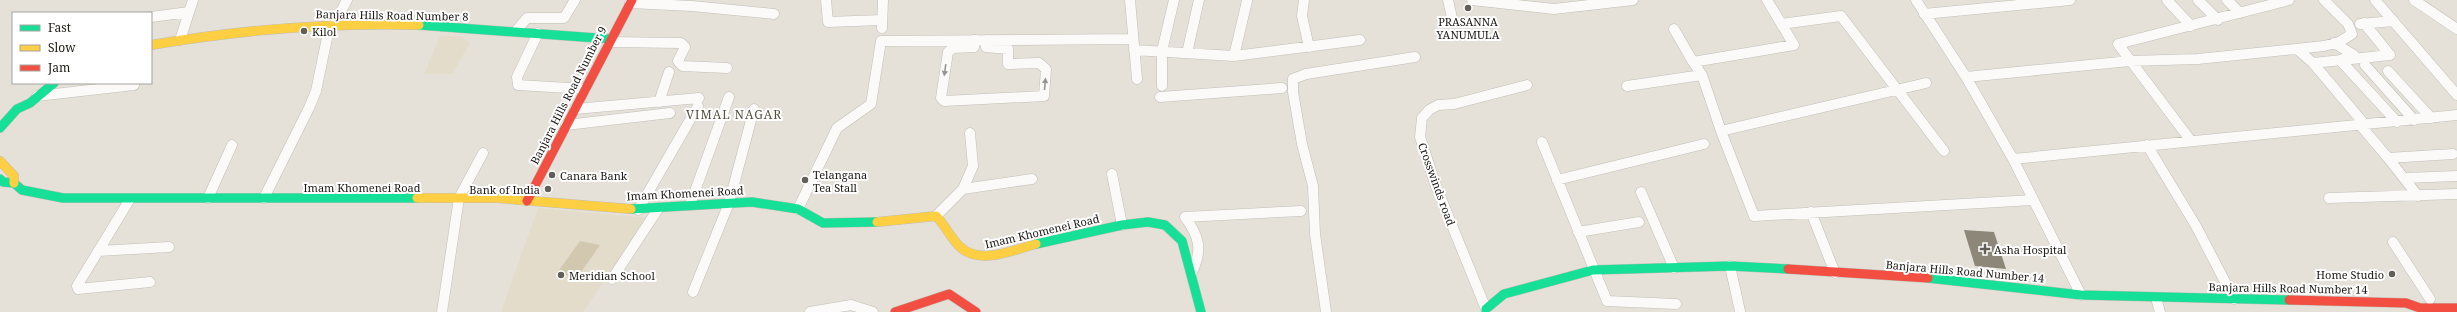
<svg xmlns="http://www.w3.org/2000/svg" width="2457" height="312" viewBox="0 0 2457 312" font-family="'Noto Serif',serif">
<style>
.built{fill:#e3dcca}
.green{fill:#d2c8b0}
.building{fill:#8c8779}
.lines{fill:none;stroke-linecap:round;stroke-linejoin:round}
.street-casing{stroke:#c1beb6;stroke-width:11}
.fast-casing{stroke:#c1beb6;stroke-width:10}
.slow-casing{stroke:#c1beb6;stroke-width:10}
.jam-casing{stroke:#c1beb6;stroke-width:10}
.street{stroke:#fbfaf9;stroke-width:10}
.fast{stroke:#16e098;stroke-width:9}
.slow{stroke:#ffcf43;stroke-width:9}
.jam{stroke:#f24e42;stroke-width:9}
.oneway{fill:#979592}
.poi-dot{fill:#625f58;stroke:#fff;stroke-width:1.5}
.labels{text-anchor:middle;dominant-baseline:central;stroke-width:4;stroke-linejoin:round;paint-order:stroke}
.street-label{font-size:11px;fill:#1c1913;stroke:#fff}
.poi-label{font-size:11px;fill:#1c1913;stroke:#fff;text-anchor:start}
.neighbourhood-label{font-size:12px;letter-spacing:1px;fill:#565041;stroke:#fff}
</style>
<rect width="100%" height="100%" fill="#e5e1d8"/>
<path class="built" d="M 440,36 L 460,36 L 470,43 L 452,74 L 424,74 Z
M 538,208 L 647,218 L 583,312 L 501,312 Z"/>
<path class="green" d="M 580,241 L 600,245 L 577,278 L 557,273 Z"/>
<path class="building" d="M 1964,230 L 1994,232 L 2006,269 L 1975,266 Z"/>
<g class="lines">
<g class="street-casing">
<path id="street" d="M 826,0 L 828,22 L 882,20
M 1130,0 L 1137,79
M 1304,0 L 1302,16 L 1309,47
M 1448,0 L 1452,18
M 1472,0 L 1554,9 L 1633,0
M 1916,0 L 1966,77 L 2013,159 L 2081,295
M 2167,0 L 2191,26
M 2198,0 L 2218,20
M 2227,0 L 2240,13
M 2375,0 L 2457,95
M 2414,0 L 2457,29
M 630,3 L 692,6 L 774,14
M 1924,14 L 2070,0
M 151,17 L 189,12
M 1781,24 L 1841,16 L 1944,151
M 2360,24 L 2394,21
M 882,28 L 883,0
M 1674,29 L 1693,62
M 516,31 L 527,18 L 564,18 L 575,0
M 538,33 L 517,77 L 518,85 L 585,89
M 180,40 L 193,0
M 975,40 L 974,47 L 953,48 L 948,52 L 941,98 L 944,101 L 1044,96 L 1046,69 L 1039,63 L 1008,64 L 1008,49 L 986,47 L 987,40
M 608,42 L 681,43 L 685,47 L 678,61 L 682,66 L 727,68
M 2334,43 L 2354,55 L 2340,60 L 2397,122
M 2297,49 L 2313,63 L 2366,126
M 1134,50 L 1234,56 L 1360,40
M 1187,53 L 1199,0
M 1234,56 L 1247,1
M 2313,63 L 2390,55 L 2364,23
M 2365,65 L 2414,120
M 2388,71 L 2431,118
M 1702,75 L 1721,131
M 1966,77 L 2130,61 L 2198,59 L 2324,46 L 2339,42 L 2352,34 L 2348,24 L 2324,0
M 1926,83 L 1721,131 L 1754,216 L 2033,200
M 1162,86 L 1162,51 L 1174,0
M 1627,86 L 1702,75 L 1693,62 L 1794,45 L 1767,0
M 37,96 L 134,85
M 1160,97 L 1282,88
M 659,102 L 669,72
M 575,109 L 699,98
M 566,125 L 670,113
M 2361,126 L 2388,158
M 2191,141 L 2118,44 L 2289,0
M 1542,142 L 1607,301 L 1676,304
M 2147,145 L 2196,226 L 2234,299
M 2013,159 L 2457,115
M 1112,174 L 1122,225
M 2405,178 L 2457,176
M 1557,180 L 1704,144
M 963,189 L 1032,179
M 1641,192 L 1674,268
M 2418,196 L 2388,158 L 2453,154
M 208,198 L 232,145
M 264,198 L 309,108 L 316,91 L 327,38 L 347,0
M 2329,198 L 2457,194
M 130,199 L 77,286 L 78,289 L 150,282
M 690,205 L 729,97
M 798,209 L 837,128 L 871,104 L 881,41 L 1132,39
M 638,210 L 698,106
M 1811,212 L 1835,273
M 936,216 L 963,189 L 973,166 L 970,133
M 1185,217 L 1301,211
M 1185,217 C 1199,236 1203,250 1192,272
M 1578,232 L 1639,222
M 2393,242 L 2430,299
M 98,251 L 169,247
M 1730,266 L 1740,311
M 612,279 L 658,209
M 693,292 L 729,203 L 754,109
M 2156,298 L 2160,312
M 1486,309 L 1436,186 L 1420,137 L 1422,118 L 1429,110 L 1438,105 L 1454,104 L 1527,85
M 442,312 L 459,198 L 483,153
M 810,312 L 851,305 L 873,312
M 1326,312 L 1315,234 L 1313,186 L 1302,144 L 1293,92 L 1293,79 L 1306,74 L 1415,57"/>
</g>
<g class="fast-casing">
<path id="fast" d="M 419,25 L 610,39
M 0,128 L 17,109 L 30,103 L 54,83
M 0,179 L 3,182 L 14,183
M 14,183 L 22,190 L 63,198 L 417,198
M 631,209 L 752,202 L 798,209 L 823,223 L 877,222
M 1036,244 L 1122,225 L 1148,222 L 1165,225 L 1182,241 L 1201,312
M 1928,278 L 2081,295 L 2289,300
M 1486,312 L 1486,309 L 1504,294 L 1593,270 L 1730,266 L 1788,269"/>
</g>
<g class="slow-casing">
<path id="slow" d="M 151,45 C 240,30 328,22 419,25
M 0,161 L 14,176 L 14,183
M 417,198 L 497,198 L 631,209
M 877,222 L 936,216 C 945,225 950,237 959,246 C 979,266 1013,250 1036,244"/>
</g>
<g class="jam-casing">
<path id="jam" d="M 527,201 L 632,0
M 1788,269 L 1928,278
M 2289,300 L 2406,303 L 2420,308 L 2457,308
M 895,312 L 949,294 L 976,312"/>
</g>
<use href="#street" class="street"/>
<use href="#fast" class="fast"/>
<use href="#slow" class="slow"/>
<use href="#jam" class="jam"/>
</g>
<defs><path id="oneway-solid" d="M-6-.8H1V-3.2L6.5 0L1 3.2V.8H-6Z"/></defs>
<g class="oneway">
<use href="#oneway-solid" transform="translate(945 70) rotate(98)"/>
<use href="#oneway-solid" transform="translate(1045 84) rotate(-85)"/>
</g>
<g class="poi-dot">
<circle cx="1468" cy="8" r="4"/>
<circle cx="304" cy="31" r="4"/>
<circle cx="552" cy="175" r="4"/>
<circle cx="805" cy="180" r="4"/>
<circle cx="548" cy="189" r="4"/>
<path d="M1983 243h4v4h4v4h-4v4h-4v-4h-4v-4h4z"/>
<circle cx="2392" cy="274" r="4"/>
<circle cx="561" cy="275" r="4"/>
</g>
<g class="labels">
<g class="street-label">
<text transform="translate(392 15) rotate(1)">Banjara Hills Road Number 8</text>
<text transform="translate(568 95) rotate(-63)">Banjara Hills Road Number 9</text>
<text transform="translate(1437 184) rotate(70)">Crosswinds road</text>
<text x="362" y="187">Imam Khomenei Road</text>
<text transform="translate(685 193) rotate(-3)">Imam Khomenei Road</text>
<text transform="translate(1042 231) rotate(-13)">Imam Khomenei Road</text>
<text transform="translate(1965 271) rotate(5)">Banjara Hills Road Number 14</text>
<text transform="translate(2288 288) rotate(1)">Banjara Hills Road Number 14</text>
</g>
<g class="poi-label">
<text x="1468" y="21" text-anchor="middle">PRASANNA<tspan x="1468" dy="13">YANUMULA</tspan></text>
<text x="312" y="31">Kilol</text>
<text x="813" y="174">Telangana<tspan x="813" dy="13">Tea Stall</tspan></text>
<text x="560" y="175">Canara Bank</text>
<text x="540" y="189" text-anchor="end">Bank of India</text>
<text x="1994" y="249">Asha Hospital</text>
<text x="2384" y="274" text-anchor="end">Home Studio</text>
<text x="569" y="275">Meridian School</text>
</g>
<g class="neighbourhood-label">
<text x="734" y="114">VIMAL NAGAR</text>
</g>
</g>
<rect x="12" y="12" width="140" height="72" fill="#ffffff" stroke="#a4a3a1"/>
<rect x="20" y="25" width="20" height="6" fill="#16e098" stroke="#a4a3a1"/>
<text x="48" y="32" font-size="12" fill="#1c1913">Fast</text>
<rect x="20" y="45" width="20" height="6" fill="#ffcf43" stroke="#a4a3a1"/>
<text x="48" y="52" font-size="12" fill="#1c1913">Slow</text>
<rect x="20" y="65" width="20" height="6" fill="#f24e42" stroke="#a4a3a1"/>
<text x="48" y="72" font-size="12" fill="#1c1913">Jam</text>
</svg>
